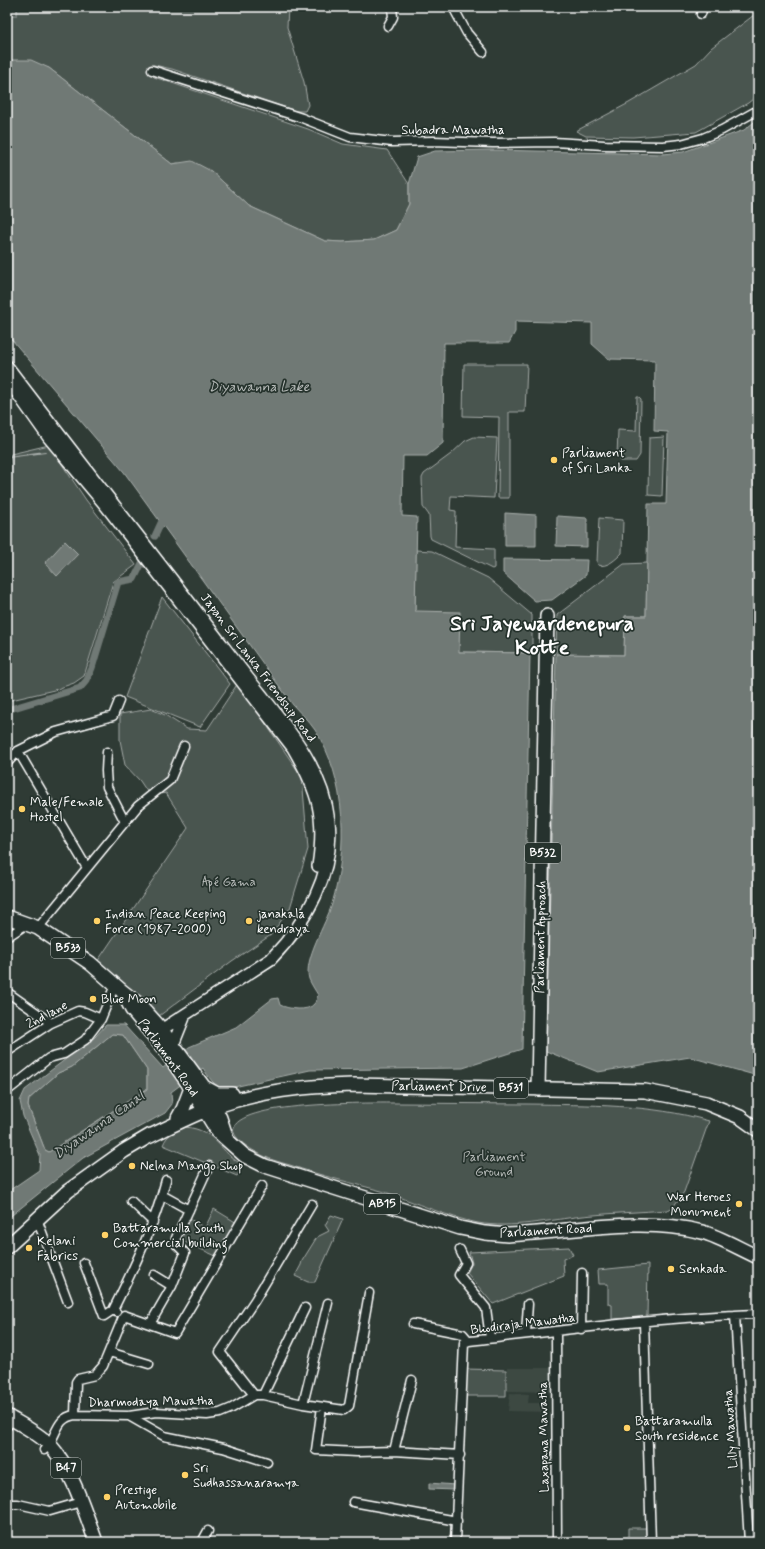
<svg xmlns="http://www.w3.org/2000/svg" width="765" height="1549" viewBox="0 0 765 1549" font-family="Mynerve,sans-serif">
<style>
.built{fill:#3c4842}
.green{fill:#4a544f;stroke:#a4aaa7}
.water{fill:#707975;stroke:#a9afac;fill-rule:evenodd}
.lines{fill:none;stroke-linecap:round;stroke-linejoin:round}
.stream{stroke:#a9afac;stroke-width:2}
.canal{stroke:#707975;stroke-width:7}
.street-casing{stroke:#fff;stroke-width:11}
.secondary-casing{stroke:#fff;stroke-width:14}
.primary-casing{stroke:#fff;stroke-width:16}
.street{stroke:#26332d;stroke-width:8}
.secondary{stroke:#26332d;stroke-width:11}
.primary{stroke:#26332d;stroke-width:13}
.poi-dot{fill:#ffd166;stroke:#26332d;stroke-width:1.5}
.labels{text-anchor:middle;dominant-baseline:central;stroke-width:3.5;stroke-linejoin:round;paint-order:stroke}
.shield{fill:#26332d;stroke:#bec2c0;stroke-width:1}
.shield-label{font-size:12px;font-weight:bold;fill:#fff}
.street-label{font-size:13px;fill:#fff;stroke:#26332d}
.poi-label{font-size:13px;fill:#fff;stroke:#26332d;text-anchor:start}
.park-label{font-size:13px;fill:#b7bbb9;stroke:#26332d}
.water-label{font-size:14px;font-style:italic;fill:#b8bcba;stroke:#26332d}
.town-label{font-size:21px;font-weight:bold;fill:#fff;stroke:#26332d}
</style>
<rect width="100%" height="100%" fill="#2f3b35"/>
<filter id="ink" filterUnits="userSpaceOnUse"><feTurbulence type="fractalNoise" baseFrequency=".025" numOctaves="2"/><feDisplacementMap in="SourceGraphic" scale="8" xChannelSelector="R" yChannelSelector="G"/><feConvolveMatrix kernelMatrix="1 2 1 2 8 2 1 2 1" color-interpolation-filters="sRGB"/></filter>
<g filter="url(#ink)">
<path class="built" d="M 507,1368 L 553,1368 L 556,1392 L 506,1391 Z
M 510,1393 L 529,1394 L 528,1403 L 546,1403 L 546,1412 L 508,1411 Z"/>
<path class="green" d="M 17,7 L 288,7 L 287,27 L 304,82 L 308,105 L 305,111 L 296,111 L 172,69 L 154,65 L 149,67 L 149,72 L 154,77 L 308,129 L 343,144 L 387,150 L 409,184 L 409,204 L 396,230 L 374,240 L 342,242 L 325,241 L 249,206 L 211,171 L 178,163 L 172,164 L 49,68 L 7,60 L 7,15 L 17,15 Z
M 756,7 L 758,7 L 758,95 L 748,103 L 696,132 L 633,137 L 586,136 L 576,131 L 629,103 L 696,64 L 711,48 L 754,15 Z
M 464,364 L 527,364 L 525,412 L 509,412 L 509,498 L 498,498 L 499,417 L 463,416 Z
M 637,397 L 639,397 L 641,399 L 640,455 L 636,461 L 621,461 L 617,456 L 618,430 L 636,431 Z
M 474,437 L 497,438 L 494,498 L 451,496 L 450,510 L 456,511 L 455,547 L 494,549 L 494,568 L 492,569 L 431,539 L 430,536 L 429,515 L 423,507 L 422,478 L 424,474 L 451,454 L 465,441 Z
M 664,437 L 662,496 L 648,495 L 649,438 Z
M 49,445 L 86,500 L 136,565 L 113,582 L 84,676 L 74,683 L 54,690 L 7,701 L 7,470 L 11,454 Z
M 599,518 L 623,520 L 622,553 C 616,559 607,568 598,565 L 597,562 Z
M 416,550 L 432,551 L 488,578 L 532,615 L 532,653 L 459,652 L 415,611 Z
M 647,563 L 646,616 L 625,616 L 624,655 L 556,654 L 557,615 L 624,564 Z
M 162,597 L 230,684 L 200,727 L 125,697 Z
M 238,683 L 302,777 L 308,849 L 290,908 L 271,935 L 232,961 L 155,1019 L 97,962 L 188,828 L 166,793 L 150,796 L 140,781 L 125,765 L 120,740 L 120,714 L 151,709 L 165,715 L 187,729 L 207,730 Z
M 758,691 L 758,781 L 753,769 L 753,733 Z
M 112,1034 L 123,1035 L 147,1070 L 147,1089 L 49,1152 L 45,1150 L 28,1106 L 29,1099 L 58,1073 L 72,1067 Z
M 400,1103 C 443,1103 485,1104 528,1104 C 589,1105 650,1104 709,1121 L 684,1192 L 673,1207 L 668,1210 C 639,1212 611,1213 583,1216 C 549,1220 512,1229 478,1223 C 447,1217 415,1202 385,1192 C 353,1183 321,1176 290,1165 C 279,1162 268,1159 258,1153 C 250,1149 230,1137 234,1127 C 245,1101 373,1103 400,1103 Z
M 185,1127 C 218,1130 219,1153 243,1165 L 237,1176 L 163,1145 C 167,1134 175,1131 185,1127 Z
M 214,1209 L 237,1223 L 216,1256 L 180,1240 L 190,1219 L 205,1228 Z
M 331,1215 L 343,1219 L 315,1282 L 308,1282 L 295,1276 L 301,1265 L 302,1261 L 317,1237 L 329,1231 L 325,1225 Z
M 569,1247 L 573,1255 L 563,1259 L 564,1276 L 493,1304 L 467,1273 L 472,1263 L 469,1252 Z
M 648,1265 L 647,1317 L 612,1319 L 612,1305 L 608,1304 L 608,1284 L 599,1284 L 598,1270 Z
M 465,1369 L 506,1370 L 506,1396 L 463,1396 Z
M 628,1528 L 648,1528 L 648,1542 L 628,1542 Z"/>
<path class="water" d="M 7,60 L 31,60 L 49,68 L 172,164 L 192,161 L 211,171 L 249,206 L 325,241 L 342,242 L 374,240 L 396,230 L 409,204 L 409,184 L 417,157 L 435,151 L 490,150 L 663,154 L 683,152 L 744,130 L 758,119 L 758,691 L 753,733 L 753,769 L 758,781 L 758,1076 L 690,1057 L 598,1072 L 546,1051 L 556,654 L 624,655 L 625,616 L 646,616 L 648,504 L 666,504 L 668,432 L 654,431 L 655,360 L 609,359 L 592,344 L 592,323 L 515,321 L 515,332 L 509,343 L 444,343 L 443,443 L 427,456 L 403,456 L 402,516 L 417,517 L 415,611 L 460,612 L 459,652 L 530,653 L 522,1049 L 463,1068 L 310,1070 L 225,1089 C 213,1086 209,1077 203,1068 L 171,1092 L 172,1104 L 165,1113 L 83,1158 L 7,1219 L 7,1192 L 39,1170 L 40,1155 L 23,1116 L 20,1101 L 25,1090 L 95,1037 L 106,1025 L 124,1025 L 163,1068 L 189,1047 L 236,1027 L 272,999 L 278,998 L 280,1005 C 288,1009 308,1012 314,1004 C 316,1002 317,998 318,995 C 315,990 311,984 309,979 C 303,960 326,924 332,904 C 348,849 347,779 315,730 C 309,721 300,713 293,705 L 124,472 L 7,334 ZM 112,1034 L 123,1035 L 147,1070 L 147,1089 L 49,1152 L 45,1150 L 28,1106 L 29,1099 L 58,1073 L 72,1067 Z
M 505,513 L 536,515 L 536,546 L 505,546 Z
M 557,516 L 587,518 L 587,547 L 556,546 Z
M 65,541 L 78,554 L 57,576 L 45,563 Z
M 503,559 L 587,560 L 586,575 L 552,600 L 535,601 L 503,573 Z
M 429,1483 L 455,1485 L 454,1490 L 429,1489 Z"/>
<g class="lines">
<path class="stream" d="M 8,457 L 45,452"/>
<path class="canal" d="M 155,536 L 161,523
M 7,710 L 80,688 L 87,680 L 92,668 L 118,582 L 134,579 L 143,561"/>
<g class="street-casing">
<path id="street" d="M 453,7 L 467,33 L 483,52
M 701,14 L 703,7
M 388,26 L 393,17 L 392,7
M 152,70 L 302,118 L 350,137 L 392,142 L 433,141 L 493,143 L 554,142 L 604,145 L 663,146 L 681,144 L 703,138 L 722,130 L 758,110
M 18,751 L 87,868
M 107,752 L 106,771 L 107,787 L 125,822
M 7,763 L 18,751 L 56,732 L 113,716 L 119,701
M 38,928 L 138,806 L 170,780 L 184,746
M 7,937 L 27,924
M 7,992 L 51,1023
M 7,1052 L 51,1023 L 78,1011 L 85,1012 L 101,1019
M 7,1091 L 49,1058 L 64,1054 L 85,1040 L 101,1019 L 115,985
M 162,1195 L 189,1210
M 131,1201 L 153,1222
M 37,1219 L 68,1302
M 460,1250 L 466,1263 L 459,1275 L 486,1308 L 490,1338
M 84,1263 L 104,1316 L 113,1310 L 116,1312
M 154,1275 L 172,1286
M 113,1310 C 134,1268 154,1226 166,1180
M 735,1315 L 749,1542
M 644,1322 L 651,1542
M 150,1324 L 172,1286 L 185,1253 L 176,1244 L 176,1238 L 209,1166
M 413,1324 L 463,1334 L 469,1341
M 581,1329 L 582,1273
M 556,1331 L 557,1542
M 526,1333 L 528,1304
M 109,1352 L 149,1364
M 412,1380 L 394,1451 L 460,1455
M 254,1395 L 220,1352 L 255,1300 L 312,1204
M 263,1395 L 305,1308
M 303,1404 L 328,1303
M 322,1407 L 316,1450 L 357,1452 L 394,1451
M 75,1415 L 76,1382 L 78,1379 L 95,1375 L 103,1366 L 124,1315 L 175,1333 L 262,1186
M 129,1416 L 164,1436 L 223,1448 L 267,1462
M 7,1426 L 8,1425
M 44,1450 C 58,1438 54,1418 75,1415 L 129,1416 L 156,1412 L 207,1415 L 220,1413 L 232,1408 L 254,1395 L 263,1395 L 303,1404 L 344,1410 L 349,1406 L 369,1293
M 353,1502 L 457,1521
M 7,1504 L 18,1504 L 50,1511 L 81,1502
M 202,1542 L 208,1531
M 455,1542 L 464,1343 L 469,1341 C 565,1330 662,1317 758,1314"/>
</g>
<g class="secondary-casing">
<path id="secondary" d="M 7,366 C 73,453 141,539 207,625 C 225,648 242,671 260,693 C 291,732 323,770 329,821 C 335,873 306,923 271,959 L 155,1034
M 7,379 L 49,438 L 106,506 L 293,748 C 318,791 326,816 318,866
M 173,1045 L 185,1015"/>
</g>
<g class="primary-casing">
<path id="primary" d="M 7,917 L 38,928 L 90,963 L 122,991 L 140,1005 L 158,1025 L 204,1087 L 220,1118 L 226,1136
M 122,991 L 132,1010 L 164,1049 L 187,1082 L 218,1132 L 245,1156 L 265,1166 L 460,1228 L 485,1233 L 508,1235 C 570,1232 641,1216 702,1232 C 718,1236 742,1250 758,1257
M 204,1087 L 217,1094 L 232,1094
M 538,1089 L 547,616
M 178,1118 L 183,1109 L 191,1088
M 144,1139 C 167,1128 190,1116 214,1107 C 260,1091 304,1086 353,1085 L 645,1091 L 706,1103 L 740,1117 L 758,1130
M 7,1247 L 68,1191 L 124,1151 L 151,1135
M 7,1416 C 22,1425 38,1433 50,1445 C 72,1469 85,1512 96,1542"/>
</g>
<use href="#street" class="street"/>
<use href="#secondary" class="secondary"/>
<use href="#primary" class="primary"/>
</g>
</g>
<g class="poi-dot">
<circle cx="554" cy="460" r="4"/>
<circle cx="22" cy="809" r="4"/>
<circle cx="97" cy="921" r="4"/>
<circle cx="249" cy="921" r="4"/>
<circle cx="93" cy="999" r="4"/>
<circle cx="132" cy="1166" r="4"/>
<circle cx="739" cy="1204" r="4"/>
<circle cx="105" cy="1235" r="4"/>
<circle cx="29" cy="1248" r="4"/>
<circle cx="671" cy="1269" r="4"/>
<circle cx="627" cy="1428" r="4"/>
<circle cx="185" cy="1475" r="4"/>
<circle cx="107" cy="1497" r="4"/>
</g>
<g class="labels">
<g class="shield">
<rect x="525" y="843" width="36" height="20" rx="3"/>
<rect x="51" y="938" width="34" height="20" rx="3"/>
<rect x="494" y="1078" width="34" height="20" rx="3"/>
<rect x="364" y="1194" width="36" height="20" rx="3"/>
<rect x="51" y="1458" width="30" height="20" rx="3"/>
</g>
<g class="shield-label">
<text x="543" y="853">B532</text>
<text x="68" y="948">B533</text>
<text x="511" y="1088">B531</text>
<text x="382" y="1204">AB15</text>
<text x="66" y="1468">B47</text>
</g>
<g class="street-label">
<text x="453" y="130">Subadra Mawatha</text>
<text transform="translate(258 668) rotate(53)">Japan Sri Lanka Friendship Road</text>
<text transform="translate(541 937) rotate(-89)">Parliament Approach</text>
<text transform="translate(47 1015) rotate(-28)">2nd lane</text>
<text transform="translate(168 1058) rotate(54)">Parliament Road</text>
<text transform="translate(439 1087) rotate(1)">Parliament Drive</text>
<text transform="translate(546 1231) rotate(-3)">Parliament Road</text>
<text transform="translate(523 1324) rotate(-7)">Bhodiraja Mawatha</text>
<text transform="translate(151 1402) rotate(-1)">Dharmodaya Mawatha</text>
<text transform="translate(731 1429) rotate(-94)">Lilly Mawatha</text>
<text transform="translate(544 1437) rotate(-91)">Laxapana Mawatha</text>
</g>
<g class="poi-label">
<text x="562" y="453">Parliament<tspan x="562" dy="15">of Sri Lanka</tspan></text>
<text x="30" y="802">Male/Female<tspan x="30" dy="15">Hostel</tspan></text>
<text x="105" y="914">Indian Peace Keeping<tspan x="105" dy="15">Force (1987-2000)</tspan></text>
<text x="257" y="914">janakala<tspan x="257" dy="15">kendraya</tspan></text>
<text x="101" y="999">Blue Moon</text>
<text x="140" y="1166">Nelna Mango Shop</text>
<text x="731" y="1197" text-anchor="end">War Heroes<tspan x="731" dy="15">Monument</tspan></text>
<text x="113" y="1228">Battaramulla South<tspan x="113" dy="15">Commercial building</tspan></text>
<text x="37" y="1241">Kelani<tspan x="37" dy="15">Fabrics</tspan></text>
<text x="679" y="1269">Senkada</text>
<text x="635" y="1421">Battaramulla<tspan x="635" dy="15">South residence</tspan></text>
<text x="193" y="1468">Sri<tspan x="193" dy="15">Sudhassanaramya</tspan></text>
<text x="115" y="1490">Prestige<tspan x="115" dy="15">Automobile</tspan></text>
</g>
<g class="park-label">
<text x="229" y="882">Apé Gama</text>
<text x="494" y="1157">Parliament<tspan x="494" dy="15">Ground</tspan></text>
</g>
<g class="water-label">
<text x="259" y="387">Diyawanna Lake</text>
<text transform="translate(99 1125) rotate(-35)">Diyawanna Canal</text>
</g>
<g class="town-label">
<text x="542" y="624">Sri Jayewardenepura<tspan x="542" dy="24">Kotte</tspan></text>
</g>
</g>
<rect width="765" height="1549" fill="none" stroke="#26332d" stroke-width="24"/>
<rect x="12" y="12" width="741" height="1525" fill="none" stroke="#fff" stroke-width="1.5" filter="url(#ink)"/>
</svg>
